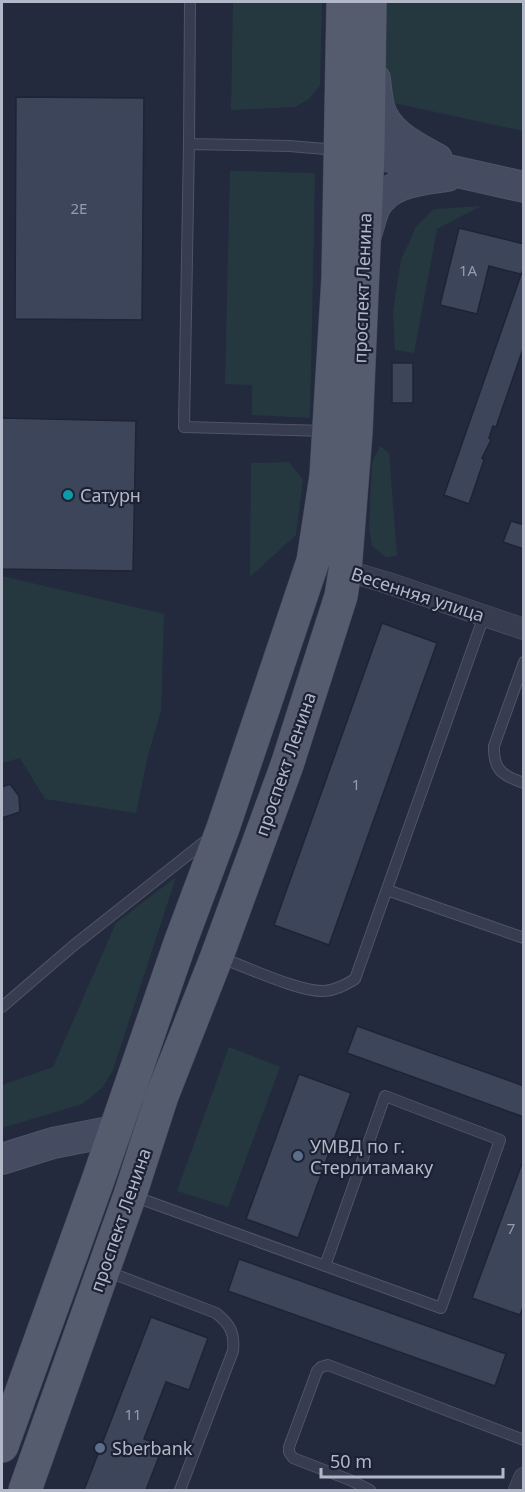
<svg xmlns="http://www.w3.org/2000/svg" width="525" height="1492" viewBox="0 0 525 1492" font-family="'Noto Sans',sans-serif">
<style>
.green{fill:#25383f}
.building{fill:#3d455b;stroke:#1e2435;stroke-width:1.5}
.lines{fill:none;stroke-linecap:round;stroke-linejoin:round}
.lane-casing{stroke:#4f5566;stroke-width:12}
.street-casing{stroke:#4f5566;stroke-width:22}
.secondary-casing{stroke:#4f5566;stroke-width:32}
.primary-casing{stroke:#404657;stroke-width:34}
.lane{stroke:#373d4e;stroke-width:10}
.street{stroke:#373d4e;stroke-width:21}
.secondary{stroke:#454b61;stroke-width:30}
.primary{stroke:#555c6e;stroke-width:33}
.culture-dot{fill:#0f9aa8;stroke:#1c2233;stroke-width:2}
.service-dot{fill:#5c6f8a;stroke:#1c2233;stroke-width:2}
.labels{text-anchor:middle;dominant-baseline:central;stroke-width:4.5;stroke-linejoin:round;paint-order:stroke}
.number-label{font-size:15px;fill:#969bae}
.street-label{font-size:18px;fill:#b3b8c9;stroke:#1c2233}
.poi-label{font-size:18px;fill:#b3b8c9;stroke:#1c2233;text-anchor:start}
</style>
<rect width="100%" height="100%" fill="#232a3e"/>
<path class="green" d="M 233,2 L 322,2 L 320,86 L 308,100 L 295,107 L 231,110 Z
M 383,2 L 523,2 L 523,131 L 394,103 L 384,89 Z
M 230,171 L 315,173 L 310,418 L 252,415 L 252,385 L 225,384 Z
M 481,206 L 437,229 L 414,353 L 395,350 L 393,311 L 401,260 L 416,227 L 434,209 Z
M 380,446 L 389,453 L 397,556 L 386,557 L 372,546 L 369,528 L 372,463 Z
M 289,462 L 303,480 L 296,535 L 250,577 L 251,463 Z
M 2,576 L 164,614 L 161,711 L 148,755 L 136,813 L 45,799 L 20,758 L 2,763 Z
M 176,877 L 113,1070 L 102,1088 L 82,1104 L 2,1128 L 2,1085 L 53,1067 L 116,923 Z
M 229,1047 L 280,1067 L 228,1207 L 177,1191 Z"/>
<path class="building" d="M 16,97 L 144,98 L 142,320 L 15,319 Z
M 459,228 L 524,244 L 524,275 L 489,266 L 477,314 L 440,305 Z
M 523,269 L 524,346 L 496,427 L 493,426 L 489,438 L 491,440 L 482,458 L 484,460 L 469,504 L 444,495 Z
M 392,363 L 413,363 L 413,403 L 392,403 Z
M 2,418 L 136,421 L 133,571 L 2,569 Z
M 511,521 L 524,525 L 524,549 L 503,542 Z
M 382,623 L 437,643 L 329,945 L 274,925 Z
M 10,784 L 19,796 L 20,812 L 2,818 L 2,787 Z
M 357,1026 L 524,1086 L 524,1117 L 347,1053 Z
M 299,1074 L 351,1093 L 298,1238 L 246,1219 Z
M 524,1158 L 524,1304 L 520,1315 L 472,1298 Z
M 239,1259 L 506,1354 L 495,1386 L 228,1291 Z
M 151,1317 L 208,1338 L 189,1390 L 166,1382 L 144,1439 L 163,1446 L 146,1490 L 84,1490 Z"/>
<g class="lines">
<g class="lane-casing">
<path id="lane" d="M 189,144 L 190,2
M 326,431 L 184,427 L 189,144 L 289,146 L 338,150
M 524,662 L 494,746 C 493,770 503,776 524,783
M 387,890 L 524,938
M 221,958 C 247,967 299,992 324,991 C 336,990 345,985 355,979 L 484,616
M 2,1007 L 73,946 L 208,839
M 133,1196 L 441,1308 L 500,1140 L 385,1096 L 325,1266
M 106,1271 L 216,1313 C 230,1324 235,1333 233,1351 L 180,1490
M 370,1490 L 350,1480 L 293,1458 L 289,1452 L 289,1447 L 317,1371 L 321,1367 L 328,1365 L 524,1440"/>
</g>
<g class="street-casing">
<path id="street" d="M 334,567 L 388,583 L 524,629
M 519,1490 L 524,1478"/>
</g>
<g class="secondary-casing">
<path id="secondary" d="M 375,79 C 376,88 377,98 379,107 C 387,134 414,146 437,159
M 344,150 L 368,152 L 524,187
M 366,235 C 369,226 371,216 375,207 C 389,181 422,180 447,176
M 2,1159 L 53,1143 L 114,1131"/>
</g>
<g class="primary-casing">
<path id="primary" d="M 2,1446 L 97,1183 L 180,943 L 223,828 L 313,561 L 326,476 L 338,278 L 343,2
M 25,1490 L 130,1195 L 162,1096 L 217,956 L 287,765 L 341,596 L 345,571 L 356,432 L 368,152 L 370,2"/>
</g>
<use href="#lane" class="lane"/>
<use href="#street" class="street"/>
<use href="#secondary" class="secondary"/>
<use href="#primary" class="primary"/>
</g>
<circle class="culture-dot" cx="68" cy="495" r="6"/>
<g class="service-dot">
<circle cx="298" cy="1156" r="6"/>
<circle cx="100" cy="1448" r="6"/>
</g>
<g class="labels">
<g class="number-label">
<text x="79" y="208">2Е</text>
<text x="468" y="270">1А</text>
<text x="356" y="784">1</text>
<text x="511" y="1228">7</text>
<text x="133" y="1414">11</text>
</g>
<g class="street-label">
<text transform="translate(362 288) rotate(-88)">проспект Ленина</text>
<text transform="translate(418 594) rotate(18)">Весенняя улица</text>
<text transform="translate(285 764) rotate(-71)">проспект Ленина</text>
<text transform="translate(120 1220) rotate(-71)">проспект Ленина</text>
</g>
<g class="poi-label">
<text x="80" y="495">Сатурн</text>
<text x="310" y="1146">УМВД по г.<tspan x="310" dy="21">Стерлитамаку</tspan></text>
<text x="112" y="1448">Sberbank</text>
</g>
</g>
<rect width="525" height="1492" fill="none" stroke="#b3b8c9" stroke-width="6"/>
<path d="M321 1468v9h182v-9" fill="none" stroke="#b3b8c9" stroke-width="3"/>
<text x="330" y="1468" font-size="18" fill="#b3b8c9" stroke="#1c2233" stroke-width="4.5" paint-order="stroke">50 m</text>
</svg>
